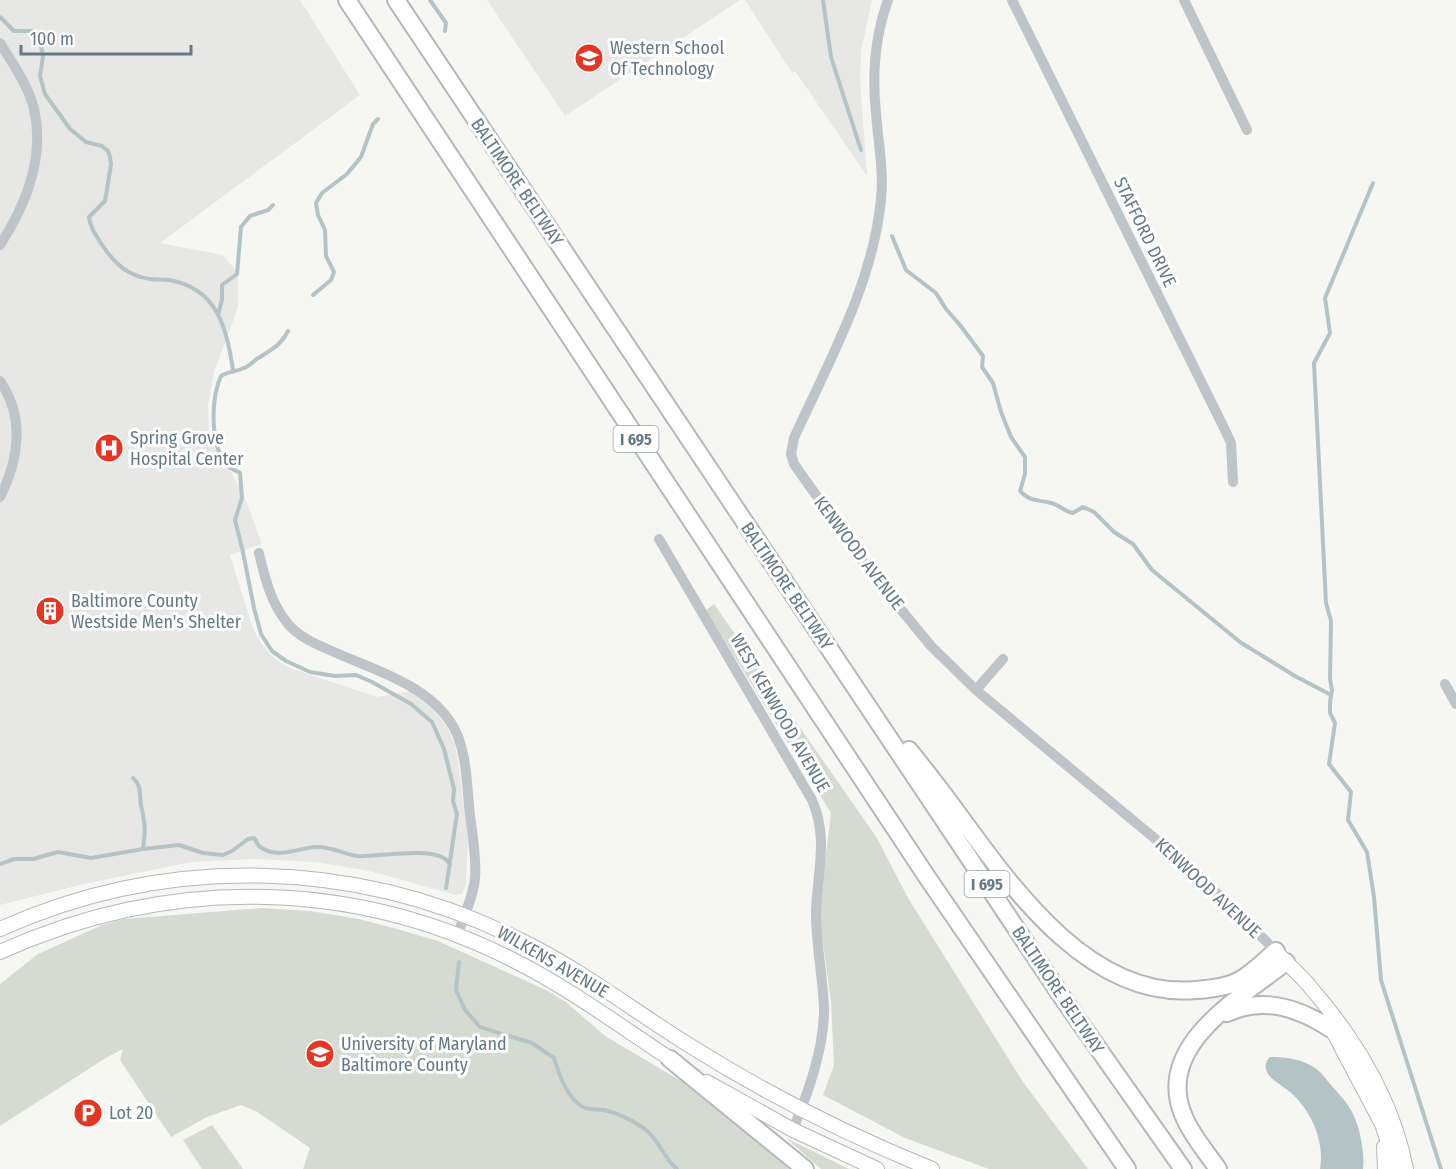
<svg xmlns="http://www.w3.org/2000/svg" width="1456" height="1169" viewBox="0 0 1456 1169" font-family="'Fira Sans Condensed',sans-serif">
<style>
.built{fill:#e7e7e6}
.green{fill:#d6dbd1}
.water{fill:#b4c4c6}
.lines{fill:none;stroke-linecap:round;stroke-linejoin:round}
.stream{stroke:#b4c4c6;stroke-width:4}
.major-casing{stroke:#b2b8bb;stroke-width:16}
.highway-casing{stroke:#b4b8bb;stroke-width:20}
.minor{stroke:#bec4c7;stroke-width:10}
.major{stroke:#fff;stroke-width:14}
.highway{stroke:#fff;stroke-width:16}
.labels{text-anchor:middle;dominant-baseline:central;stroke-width:6;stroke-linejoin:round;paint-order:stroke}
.shield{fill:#fff;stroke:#92a2a9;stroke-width:1.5}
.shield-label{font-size:16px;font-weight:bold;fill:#647a84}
.poi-label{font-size:18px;fill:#647a84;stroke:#fff;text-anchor:start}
.street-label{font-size:18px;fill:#647a84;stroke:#fff}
</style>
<rect width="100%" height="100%" fill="#f6f6f2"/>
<path class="built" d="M 0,0 L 300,0 L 360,95 L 160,243 L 223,255 L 238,273 L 238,307 L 214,372 L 208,405 L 209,432 L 244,496 L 262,544 L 230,555 L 252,626 L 258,638 L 267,651 L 278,661 L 290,668 L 377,697 L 412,691 L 431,706 L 447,727 L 455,745 L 459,768 L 468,843 L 466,884 L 462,894 L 455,895 L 374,872 L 316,862 L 255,859 L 191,862 L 84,884 L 0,905 Z
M 487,0 L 740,0 L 565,116 Z
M 745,0 L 872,0 L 861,51 L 860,80 L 867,176 L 795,71 L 792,73 Z"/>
<path class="green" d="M 714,604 L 877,838 L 908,898 L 1023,1082 L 1088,1169 L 989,1169 L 905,1138 L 823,1095 L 834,1065 L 831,1002 L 819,914 L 831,813 L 706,610 Z
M 261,908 L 310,911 L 359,919 L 397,929 L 438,941 L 546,990 L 566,1002 L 605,1036 L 703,1094 L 789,1169 L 303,1169 L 310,1148 L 256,1111 L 241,1105 L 207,1117 L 171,1137 L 120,1060 L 123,1049 L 104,1059 L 0,1126 L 0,984 L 38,954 L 102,925 L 124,919 Z
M 212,1125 L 243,1169 L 202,1169 L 183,1140 Z
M 786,1138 L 849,1169 L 821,1169 Z"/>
<path class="water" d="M 1270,1057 C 1286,1057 1302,1059 1315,1068 C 1321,1072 1326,1079 1331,1085 C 1339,1094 1348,1103 1353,1114 C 1360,1128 1365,1154 1363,1169 L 1320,1169 C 1325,1141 1311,1110 1290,1092 C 1283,1086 1273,1081 1268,1074 C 1264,1067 1265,1062 1270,1057 Z"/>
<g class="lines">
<path class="stream" d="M 430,0 L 446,23 L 445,31
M 823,0 L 831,57 L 861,150
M 0,17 L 14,31 L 32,31 L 39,36 L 43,56 L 40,76 L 45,94 L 70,129 L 86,142 L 102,146 L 108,151 L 110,157 L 111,165 L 105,201 L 89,217 C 90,228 97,237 103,246 C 115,264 128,276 150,279 C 156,280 163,279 169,280 C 217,288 227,328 233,370
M 1373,183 L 1325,298 L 1330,333 L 1314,363 L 1326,603 L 1331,621 L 1330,679 L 1332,690 L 1330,702 L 1330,713 L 1335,723 L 1329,764 L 1351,792 L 1348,820 L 1367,852 L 1374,897 L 1381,980 L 1441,1169
M 892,236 L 906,270 L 936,293 L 946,309 L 960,325 L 983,356 L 982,367 L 993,383 L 1001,412 L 1011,437 L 1025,457 L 1025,474 L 1020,491 C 1032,503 1037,499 1051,503 C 1058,504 1063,511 1073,513 L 1083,507 L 1094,512 L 1114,532 L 1133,544 L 1152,570 L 1240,642 L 1295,676 L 1331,695
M 313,295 L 331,280 L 334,272 L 326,256 L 325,230 L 318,215 L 316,203 L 322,193 L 347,174 L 361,157 L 373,124 L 378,119
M 219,312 L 222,299 L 222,285 L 237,274 L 241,227 L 250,216 L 268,210 L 273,205
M 288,331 C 281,345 272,349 260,357 C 254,360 250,366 244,368 C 236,372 229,371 221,376 C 211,398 210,442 225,463 C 229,469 235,470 240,473 L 242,498 L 235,520 L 243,552 L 254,608 L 261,634 L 272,651 L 286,661 L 310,672 L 335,676 L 356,675 L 372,682 L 411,704 L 432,722 L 444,749 L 454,789 L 453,801 L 457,814 L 446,888
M 133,778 C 142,786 139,794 141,805 C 145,826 146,827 143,849
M 0,864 L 14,859 L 33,859 L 58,852 L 91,858 L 143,849 L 179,845 L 203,853 L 223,855 L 232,851 L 248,839 L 254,838 C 257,841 257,846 262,848 C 279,859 298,848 316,847 C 330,846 344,854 357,856 C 377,858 442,843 450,865
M 459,962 L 456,990 L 465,1010 L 480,1027 L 532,1043 L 554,1058 C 559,1075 568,1101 585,1108 C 590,1110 598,1109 604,1110 C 617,1113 630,1119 642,1127 C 658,1137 663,1158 677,1169"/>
<g class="major-casing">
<path id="major" d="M 0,929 C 167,854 356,858 520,940 C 578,968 630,1008 684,1042 C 763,1092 845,1134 932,1169
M 0,952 C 165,877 350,877 513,960 C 571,989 624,1029 678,1064
M 1279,955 C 1289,966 1302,976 1311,988 C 1356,1040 1393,1101 1406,1169
M 1327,1020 L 1382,1124 L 1397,1169
M 707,1082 L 793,1130 L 877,1169
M 1384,1147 L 1385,1169"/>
</g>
<g class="highway-casing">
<path id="highway" d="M 347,0 L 927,877 L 1127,1169
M 396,0 L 1064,1000 L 1183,1169
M 909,750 C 925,770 941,790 956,811 C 1011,886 1089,1000 1196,990 C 1210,989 1228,987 1240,980 C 1253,973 1265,960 1276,951
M 1227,1013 C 1264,996 1299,1008 1331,1029
M 670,1059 L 805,1169
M 1218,1169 C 1207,1153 1193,1137 1185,1119 C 1151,1047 1239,999 1286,962"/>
</g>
<path class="minor" d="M 888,0 C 875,36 872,75 876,113 C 878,141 884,170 881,199 C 873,284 829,361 794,438 L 791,454 L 794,464 L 871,573 L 931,646 L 976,690 L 1194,871 L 1276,951
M 1012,0 L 1225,430 L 1231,443 L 1233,482
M 1184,0 L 1247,130
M 0,43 C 13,64 28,85 34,109 C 45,157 26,205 0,245
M 0,381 C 25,417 19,460 0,497
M 659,539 L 812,800 C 829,839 817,872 816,913 C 816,945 823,977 824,1009 C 824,1050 808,1092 793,1130
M 259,553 C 265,579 271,603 288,624 C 300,638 318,645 334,652 C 377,671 436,687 457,734 C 466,756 467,782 469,806 C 471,829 477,855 475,878 C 473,897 464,917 457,935
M 1445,684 L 1456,704
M 976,690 L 1003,659"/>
<use href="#major" class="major"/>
<use href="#highway" class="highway"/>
</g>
<defs>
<g id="school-disc" transform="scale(1.5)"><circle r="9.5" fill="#e63623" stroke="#fff"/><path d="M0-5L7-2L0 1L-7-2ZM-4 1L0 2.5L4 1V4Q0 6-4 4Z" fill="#fff"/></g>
<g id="hospital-disc" transform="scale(1.5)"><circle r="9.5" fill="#e63623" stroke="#fff"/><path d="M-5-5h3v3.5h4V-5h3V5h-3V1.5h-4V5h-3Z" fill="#fff"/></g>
<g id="building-disc" transform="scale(1.5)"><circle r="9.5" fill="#e63623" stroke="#fff"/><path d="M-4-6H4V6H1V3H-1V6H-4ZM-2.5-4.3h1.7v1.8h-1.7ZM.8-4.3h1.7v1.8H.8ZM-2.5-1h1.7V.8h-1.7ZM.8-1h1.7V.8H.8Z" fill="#fff"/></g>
<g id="university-disc" transform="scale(1.5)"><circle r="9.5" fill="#e63623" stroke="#fff"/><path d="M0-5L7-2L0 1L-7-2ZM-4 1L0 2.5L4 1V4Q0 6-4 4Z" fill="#fff"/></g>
<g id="parking-disc" transform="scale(1.5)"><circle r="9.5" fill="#e63623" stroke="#fff"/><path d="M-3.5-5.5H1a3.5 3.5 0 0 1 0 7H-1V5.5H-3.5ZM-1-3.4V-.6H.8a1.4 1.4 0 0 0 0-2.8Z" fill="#fff"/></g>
</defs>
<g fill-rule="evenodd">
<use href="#school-disc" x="589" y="58"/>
<use href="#hospital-disc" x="109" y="448"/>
<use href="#building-disc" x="50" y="611"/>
<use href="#university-disc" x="320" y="1054"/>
<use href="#parking-disc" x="88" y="1113"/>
</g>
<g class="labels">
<g class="shield">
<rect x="613.5" y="426" width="45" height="26" rx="4.5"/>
<rect x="964.5" y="871" width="45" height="26" rx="4.5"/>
</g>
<g class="shield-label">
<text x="636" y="439">I 695</text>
<text x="987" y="884">I 695</text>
</g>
<g class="poi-label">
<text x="610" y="48">Western School<tspan x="610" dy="21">Of Technology</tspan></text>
<text x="130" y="438">Spring Grove<tspan x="130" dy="21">Hospital Center</tspan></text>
<text x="71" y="601">Baltimore County<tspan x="71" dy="21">Westside Men's Shelter</tspan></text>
<text x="341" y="1044">University of Maryland<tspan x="341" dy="21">Baltimore County</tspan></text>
<text x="109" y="1113">Lot 20</text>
</g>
<g class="street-label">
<text transform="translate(517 182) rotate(56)">BALTIMORE BELTWAY</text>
<text transform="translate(1145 232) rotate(64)">STAFFORD DRIVE</text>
<text transform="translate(859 553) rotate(53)">KENWOOD AVENUE</text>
<text transform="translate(787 586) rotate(56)">BALTIMORE BELTWAY</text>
<text transform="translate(780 713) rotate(60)">WEST KENWOOD AVENUE</text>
<text transform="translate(1208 888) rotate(43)">KENWOOD AVENUE</text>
<text transform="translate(553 962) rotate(30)">WILKENS AVENUE</text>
<text transform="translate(1058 990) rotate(56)">BALTIMORE BELTWAY</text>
</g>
</g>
<path d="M21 45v9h170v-9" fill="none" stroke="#647a84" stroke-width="3"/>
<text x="30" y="45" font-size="18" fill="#647a84" stroke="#ffffff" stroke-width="4.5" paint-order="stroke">100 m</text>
</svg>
